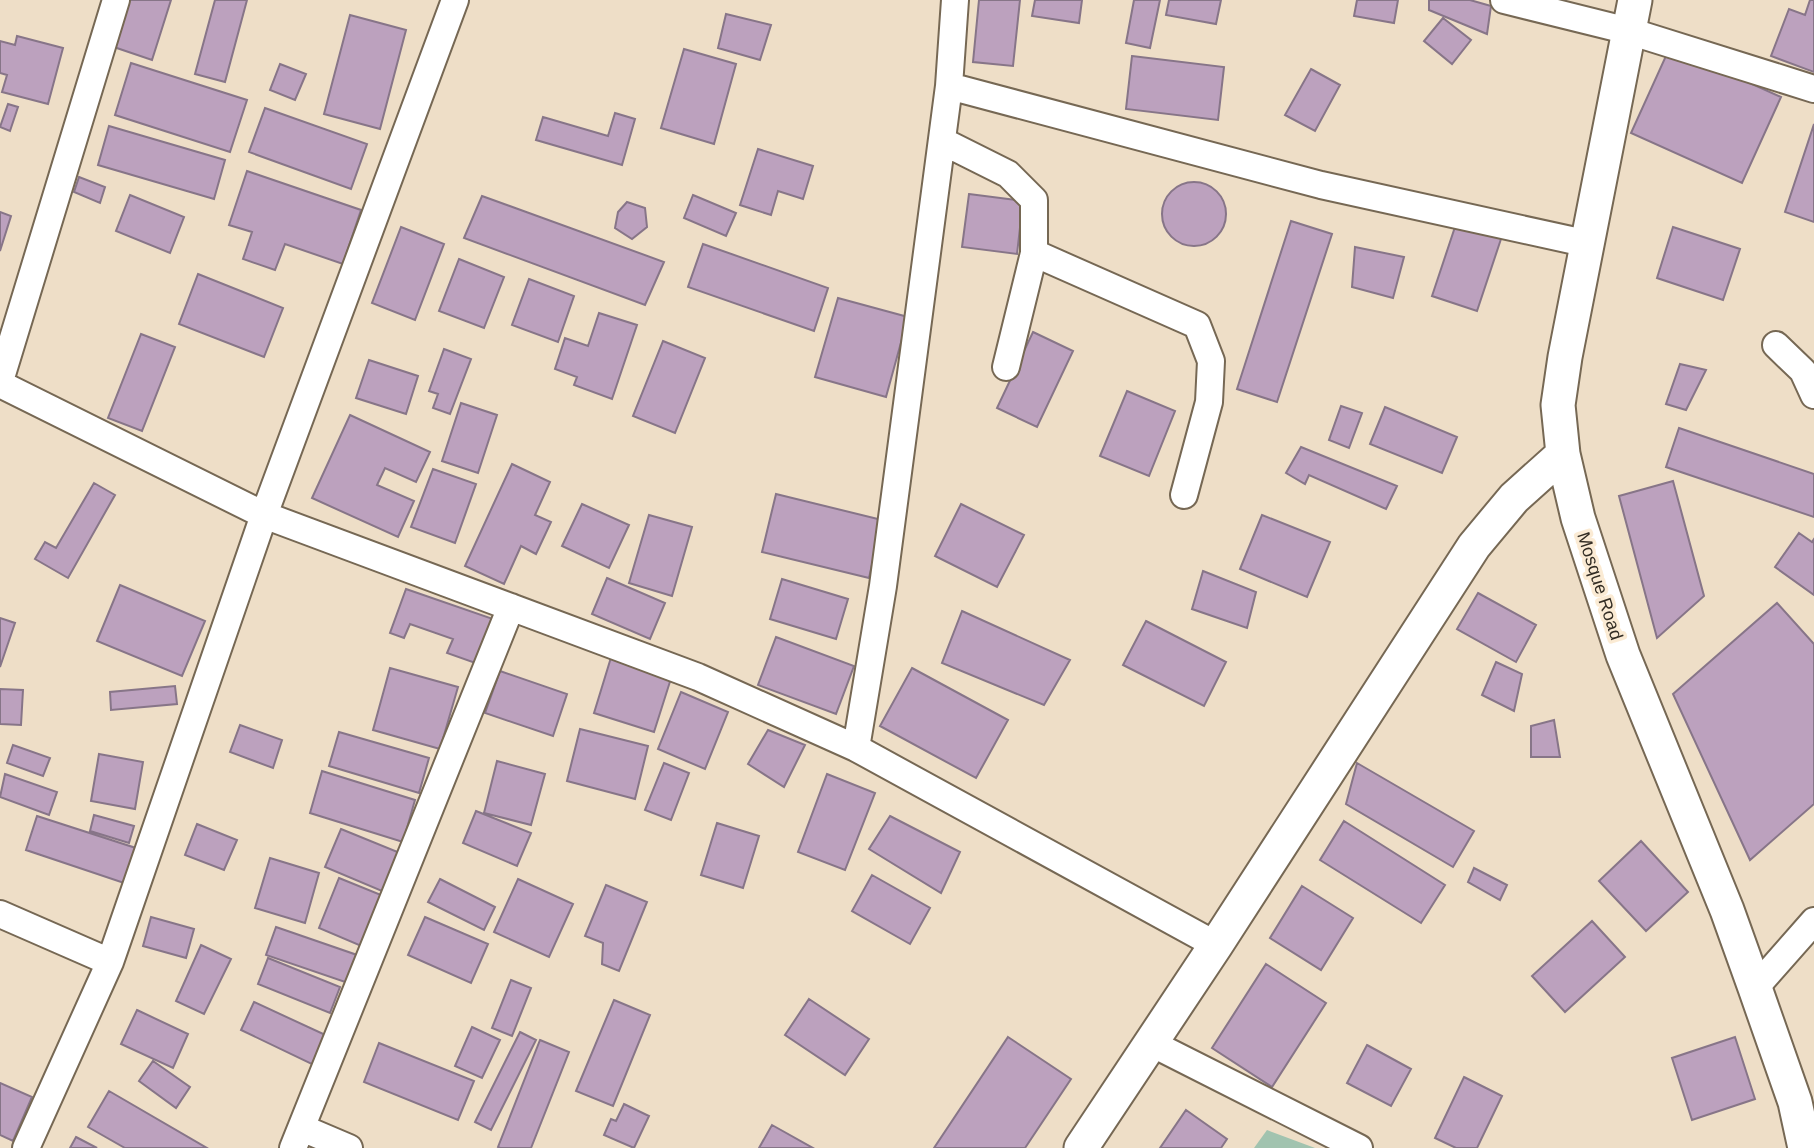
<svg xmlns="http://www.w3.org/2000/svg" width="1814" height="1148" viewBox="0 0 1814 1148" font-family="Helvetica,sans-serif">
<style>
.green{fill:#a1c3af}
.building{fill:#bca1be;stroke:#877588;stroke-width:2}
.lines{fill:none;stroke-linecap:round;stroke-linejoin:round}
.minor-casing{stroke:#766854;stroke-width:30}
.tertiary-casing{stroke:#766854;stroke-width:37}
.minor{stroke:#fff;stroke-width:26}
.tertiary{stroke:#fff;stroke-width:33}
.labels{text-anchor:middle;dominant-baseline:central;stroke-width:7;stroke-linejoin:round;paint-order:stroke}
.street-label{font-size:18px;fill:#332d24;stroke:#fbebd4}
</style>
<rect width="100%" height="100%" fill="#eedec7"/>
<path class="green" d="M 1267,1130 L 1315,1148 L 1254,1148 Z"/>
<path class="building" d="M 123,0 L 171,0 L 152,60 L 108,45 Z
M 215,0 L 247,0 L 225,82 L 195,74 Z
M 979,0 L 1020,0 L 1013,66 L 973,62 Z
M 1035,0 L 1082,0 L 1079,23 L 1032,16 Z
M 1134,0 L 1160,0 L 1150,48 L 1126,43 Z
M 1169,0 L 1221,0 L 1216,24 L 1166,15 Z
M 1357,0 L 1398,0 L 1394,23 L 1354,16 Z
M 1429,0 L 1470,0 L 1491,6 L 1487,34 L 1429,10 Z
M 1810,0 L 1814,0 L 1814,72 L 1771,56 L 1789,9 L 1805,15 Z
M 726,14 L 771,25 L 760,60 L 718,48 Z
M 350,15 L 406,30 L 380,129 L 324,114 Z
M 1443,18 L 1471,40 L 1452,64 L 1424,41 Z
M 17,36 L 63,48 L 48,104 L 2,92 L 7,75 L 0,73 L 0,41 L 15,45 Z
M 1670,47 L 1781,97 L 1742,183 L 1631,133 Z
M 684,49 L 736,64 L 714,144 L 661,128 Z
M 1132,56 L 1224,67 L 1218,120 L 1126,109 Z
M 131,63 L 247,100 L 230,152 L 115,115 Z
M 280,64 L 306,74 L 295,100 L 270,90 Z
M 1311,69 L 1340,85 L 1315,131 L 1285,115 Z
M 8,104 L 18,107 L 10,131 L 0,127 Z
M 265,108 L 367,144 L 351,189 L 249,152 Z
M 615,113 L 635,119 L 622,165 L 536,140 L 543,117 L 608,136 Z
M 1814,124 L 1814,222 L 1785,212 Z
M 109,126 L 225,160 L 214,199 L 98,165 Z
M 758,149 L 813,166 L 803,199 L 778,191 L 771,215 L 740,205 Z
M 247,171 L 361,210 L 343,264 L 285,244 L 275,270 L 243,259 L 252,232 L 229,225 Z
M 79,177 L 105,187 L 100,203 L 74,192 Z
M1162 214a32 32 0 1 1 64 0a32 32 0 1 1-64 0Z
M 969,194 L 1023,201 L 1017,254 L 962,247 Z
M 130,195 L 184,217 L 170,253 L 116,231 Z
M 693,195 L 736,213 L 726,236 L 684,218 Z
M 482,196 L 664,262 L 645,305 L 464,238 Z
M 627,202 L 645,208 L 647,227 L 632,239 L 615,228 L 618,212 Z
M 0,212 L 11,216 L 0,251 Z
M 1291,221 L 1332,234 L 1277,402 L 1237,389 Z
M 1457,221 L 1502,236 L 1477,311 L 1432,296 Z
M 401,227 L 444,244 L 415,320 L 372,303 Z
M 1673,227 L 1740,249 L 1723,300 L 1657,278 Z
M 703,244 L 828,288 L 814,331 L 688,287 Z
M 1355,247 L 1404,257 L 1393,298 L 1352,287 Z
M 459,259 L 504,277 L 484,328 L 439,311 Z
M 198,274 L 283,308 L 264,357 L 179,324 Z
M 529,279 L 574,296 L 558,342 L 512,325 Z
M 838,298 L 908,317 L 886,397 L 815,377 Z
M 599,313 L 637,325 L 612,399 L 574,385 L 577,377 L 555,369 L 565,338 L 588,346 Z
M 1033,332 L 1073,351 L 1037,427 L 997,408 Z
M 141,334 L 175,347 L 142,431 L 108,418 Z
M 663,341 L 705,358 L 675,433 L 633,416 Z
M 444,349 L 471,359 L 450,414 L 433,408 L 438,394 L 429,391 Z
M 369,360 L 418,376 L 406,414 L 356,398 Z
M 1680,364 L 1706,370 L 1686,410 L 1666,404 Z
M 1127,391 L 1175,411 L 1149,476 L 1100,456 Z
M 461,403 L 497,415 L 478,473 L 442,461 Z
M 1341,406 L 1362,413 L 1349,448 L 1329,440 Z
M 1385,407 L 1457,437 L 1442,473 L 1370,444 Z
M 350,415 L 430,452 L 416,482 L 385,468 L 377,485 L 414,501 L 398,537 L 312,498 Z
M 1679,428 L 1814,474 L 1814,517 L 1666,467 Z
M 1301,447 L 1397,486 L 1386,509 L 1309,475 L 1305,484 L 1286,473 Z
M 512,464 L 550,482 L 535,515 L 551,522 L 536,554 L 521,546 L 504,584 L 465,566 Z
M 433,469 L 476,484 L 455,543 L 411,527 Z
M 1673,481 L 1704,596 L 1657,638 L 1619,496 Z
M 94,483 L 115,495 L 68,578 L 35,559 L 45,542 L 56,548 Z
M 776,494 L 882,520 L 869,578 L 762,552 Z
M 582,504 L 629,525 L 609,568 L 562,546 Z
M 961,504 L 1024,535 L 997,587 L 935,556 Z
M 649,515 L 692,527 L 672,596 L 629,583 Z
M 1262,515 L 1330,542 L 1307,597 L 1240,569 Z
M 1799,533 L 1812,542 L 1814,539 L 1814,595 L 1775,567 Z
M 1203,571 L 1256,592 L 1247,628 L 1192,609 Z
M 607,578 L 665,603 L 650,639 L 592,614 Z
M 782,579 L 848,599 L 836,639 L 770,619 Z
M 120,585 L 205,621 L 182,676 L 97,641 Z
M 406,589 L 496,620 L 481,665 L 447,653 L 453,639 L 410,624 L 404,638 L 390,633 Z
M 1478,593 L 1536,625 L 1516,662 L 1457,629 Z
M 1777,603 L 1814,644 L 1814,804 L 1750,860 L 1673,694 Z
M 962,611 L 1070,660 L 1044,705 L 942,663 Z
M 0,618 L 15,623 L 0,667 Z
M 1146,621 L 1226,662 L 1204,706 L 1123,665 Z
M 776,637 L 854,666 L 836,714 L 758,685 Z
M 613,651 L 674,669 L 654,732 L 594,713 Z
M 1496,662 L 1522,674 L 1514,711 L 1482,695 Z
M 390,668 L 458,687 L 440,749 L 373,730 Z
M 912,668 L 1008,720 L 976,778 L 880,726 Z
M 500,671 L 567,694 L 553,736 L 485,713 Z
M 175,686 L 177,704 L 111,710 L 110,692 Z
M 0,689 L 23,690 L 21,725 L 0,724 Z
M 681,692 L 728,712 L 705,769 L 658,749 Z
M 1554,720 L 1560,757 L 1531,757 L 1531,726 Z
M 240,725 L 282,740 L 273,768 L 230,752 Z
M 580,729 L 648,746 L 635,799 L 567,781 Z
M 768,730 L 805,745 L 784,787 L 748,764 Z
M 339,732 L 429,758 L 419,793 L 329,766 Z
M 13,745 L 50,758 L 43,776 L 7,763 Z
M 99,754 L 143,762 L 135,809 L 91,801 Z
M 497,761 L 545,774 L 531,825 L 484,813 Z
M 664,763 L 689,773 L 671,820 L 645,810 Z
M 1357,763 L 1474,831 L 1453,867 L 1346,804 Z
M 322,771 L 415,800 L 403,842 L 310,813 Z
M 5,774 L 57,792 L 49,815 L 0,797 Z
M 827,774 L 875,793 L 845,870 L 798,852 Z
M 476,811 L 531,833 L 517,866 L 463,843 Z
M 94,815 L 134,826 L 129,843 L 90,831 Z
M 37,816 L 142,850 L 130,885 L 26,850 Z
M 890,816 L 960,852 L 941,893 L 869,849 Z
M 1344,821 L 1445,885 L 1421,923 L 1320,860 Z
M 717,823 L 759,836 L 743,888 L 701,875 Z
M 197,824 L 237,840 L 224,870 L 185,855 Z
M 341,829 L 405,855 L 389,894 L 325,867 Z
M 1641,841 L 1688,892 L 1646,931 L 1599,881 Z
M 270,858 L 319,873 L 305,923 L 255,908 Z
M 1474,868 L 1507,885 L 1500,900 L 1468,882 Z
M 872,875 L 930,908 L 910,944 L 852,911 Z
M 339,878 L 386,897 L 366,948 L 319,928 Z
M 440,879 L 495,907 L 484,930 L 428,902 Z
M 518,879 L 573,904 L 549,957 L 494,932 Z
M 606,885 L 647,902 L 619,971 L 602,964 L 603,943 L 585,936 Z
M 1302,886 L 1353,918 L 1321,970 L 1270,938 Z
M 151,917 L 194,929 L 186,958 L 143,946 Z
M 425,917 L 488,944 L 471,983 L 408,955 Z
M 1592,921 L 1625,957 L 1565,1012 L 1532,976 Z
M 276,927 L 360,956 L 351,984 L 266,955 Z
M 201,945 L 231,959 L 204,1014 L 176,1001 Z
M 268,958 L 340,987 L 330,1013 L 258,984 Z
M 1266,964 L 1326,1003 L 1272,1087 L 1212,1048 Z
M 511,980 L 531,988 L 512,1036 L 492,1028 Z
M 809,999 L 869,1039 L 845,1075 L 785,1035 Z
M 614,1000 L 650,1015 L 613,1106 L 576,1091 Z
M 254,1002 L 332,1038 L 318,1067 L 241,1030 Z
M 137,1010 L 188,1034 L 173,1068 L 121,1044 Z
M 472,1027 L 500,1040 L 482,1078 L 455,1066 Z
M 520,1032 L 536,1040 L 491,1130 L 475,1122 Z
M 1008,1037 L 1071,1079 L 1025,1148 L 934,1148 Z
M 1735,1037 L 1755,1099 L 1692,1120 L 1672,1058 Z
M 540,1040 L 569,1052 L 531,1148 L 500,1148 L 498,1147 Z
M 379,1043 L 474,1081 L 458,1120 L 364,1082 Z
M 1367,1045 L 1411,1069 L 1391,1106 L 1347,1083 Z
M 153,1061 L 190,1087 L 176,1108 L 139,1081 Z
M 1464,1077 L 1502,1096 L 1477,1148 L 1456,1148 L 1435,1138 Z
M 0,1083 L 32,1097 L 13,1141 L 0,1135 Z
M 109,1091 L 207,1148 L 125,1148 L 88,1127 Z
M 624,1104 L 649,1116 L 634,1148 L 604,1135 L 611,1119 L 616,1121 Z
M 1186,1110 L 1227,1139 L 1221,1148 L 1160,1148 Z
M 772,1125 L 813,1148 L 759,1148 Z
M 76,1137 L 97,1148 L 70,1148 Z"/>
<g class="lines">
<g class="minor-casing">
<path id="minor" d="M 1504,0 L 1629,31 L 1814,89
M 949,86 L 1321,185 L 1589,244
M 942,141 L 1008,174 L 1034,200 L 1034,253 L 1006,367
M 1034,253 L 1197,325 L 1211,361 L 1209,402 L 1184,495
M 1776,345 L 1803,371 L 1814,395
M 0,381 L 116,0
M 0,384 L 264,515 L 698,677 L 856,748 L 1216,945
M 856,748 L 883,586 L 949,86 L 955,0
M 0,914 L 110,962
M 1755,988 L 1814,921
M 1151,1043 L 1359,1148
M 302,1128 L 349,1148
M 26,1148 L 110,962 L 264,515 L 455,0
M 293,1148 L 511,607"/>
</g>
<g class="tertiary-casing">
<path id="tertiary" d="M 1635,0 L 1565,357 L 1558,405 L 1563,454 L 1578,518 L 1623,655 L 1727,910 L 1755,988 L 1795,1102 L 1805,1148
M 1081,1148 L 1216,945 L 1474,546 L 1514,498 L 1563,454"/>
</g>
<use href="#minor" class="minor"/>
<use href="#tertiary" class="tertiary"/>
</g>
<g class="labels">
<g class="street-label">
<text transform="translate(1600 586) rotate(72)">Mosque Road</text>
</g>
</g>
</svg>
